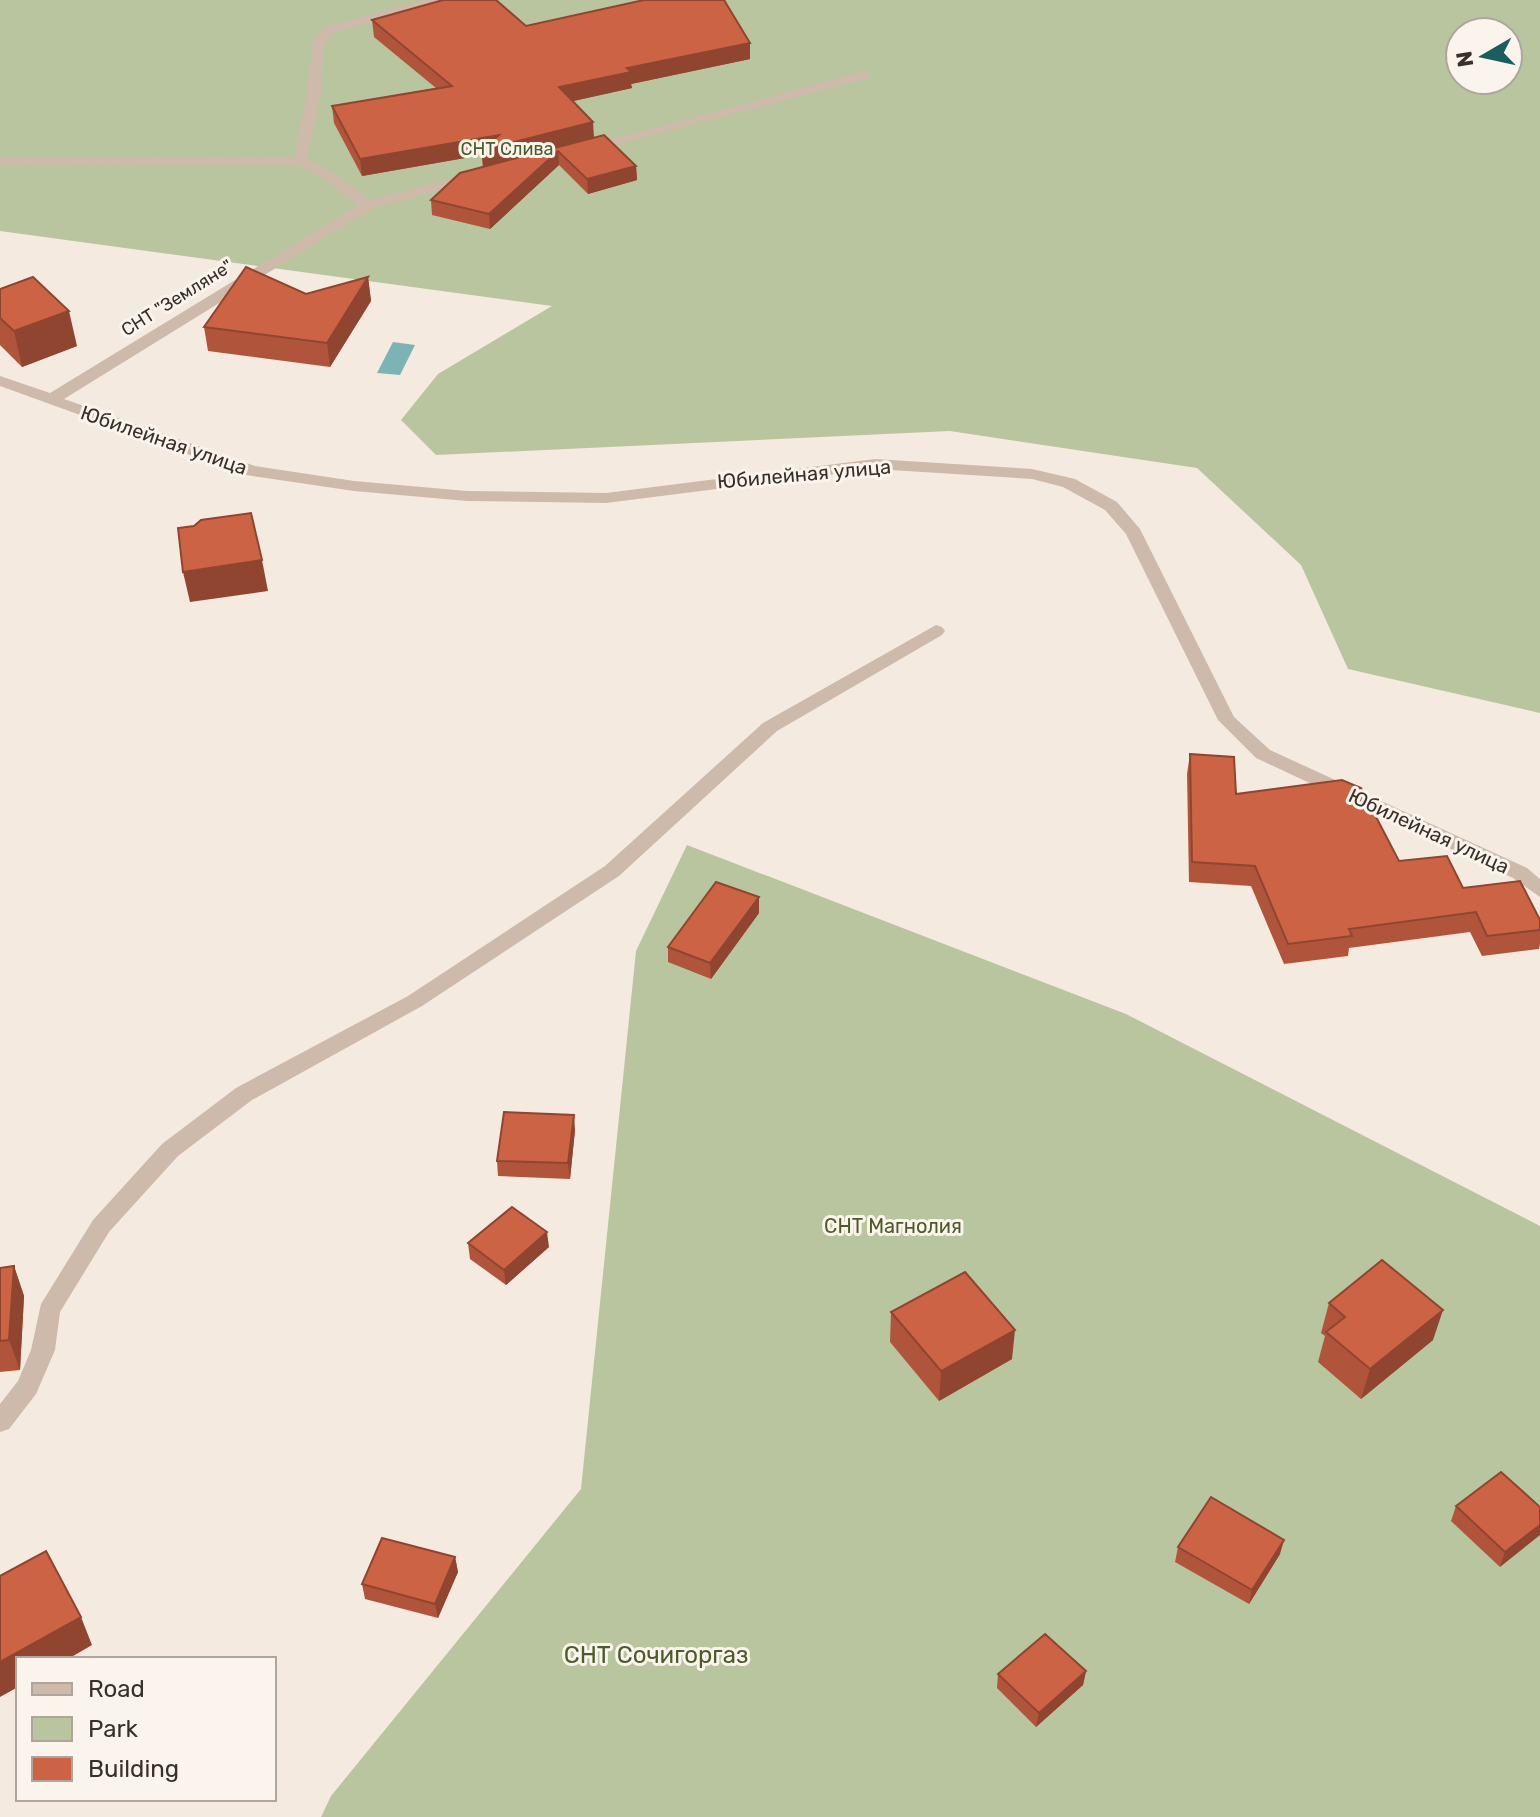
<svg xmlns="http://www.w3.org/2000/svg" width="1540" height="1817" viewBox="0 0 1540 1817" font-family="Rubik,sans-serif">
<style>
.green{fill:#b9c59e;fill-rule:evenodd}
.water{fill:#7cb3b4}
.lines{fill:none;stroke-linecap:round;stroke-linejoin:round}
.street{fill:#cebaaa;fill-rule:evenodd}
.wall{fill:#b0553b}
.shaded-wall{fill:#904530}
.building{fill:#cd6345;stroke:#904530;stroke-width:2}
.labels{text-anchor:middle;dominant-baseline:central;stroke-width:6;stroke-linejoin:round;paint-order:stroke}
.far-park-label{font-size:18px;fill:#4b5b2c;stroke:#fbf4ed}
.far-street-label{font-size:18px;fill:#3b2f2a;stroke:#fbf4ed}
.street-label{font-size:20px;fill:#3b2f2a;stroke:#fbf4ed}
.park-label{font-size:20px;fill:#4b5b2c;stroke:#fbf4ed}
.near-park-label{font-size:24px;fill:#4b5b2c;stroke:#fbf4ed}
</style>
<rect width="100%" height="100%" fill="#f5eadf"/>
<path class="green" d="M 0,0 L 1540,0 L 1540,713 L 1348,669 L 1301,565 L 1197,468 L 950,431 L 436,455 L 401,420 L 438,374 L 552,306 L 0,231 ZM 1460,32 L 1508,32 L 1508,80 L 1460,80 Z
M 687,845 L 1126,1014 L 1540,1226 L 1540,1817 L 321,1817 L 331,1796 L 581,1489 L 636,951 Z"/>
<path class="water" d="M 393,342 L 415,345 L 400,375 L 377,373 Z"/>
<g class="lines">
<path class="street" d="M 424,0 L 444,0 L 335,33 L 324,44 L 320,99 L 307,159 L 337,175 L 370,200 L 474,173 L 481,177 L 479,180 L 373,208 L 64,399 L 255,466 L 354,481 L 467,491 L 606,493 L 875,459 L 1032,469 L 1075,479 L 1117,502 L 1140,529 L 1234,717 L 1270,750 L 1527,868 L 1540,879 L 1540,897 L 1513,878 L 1256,758 L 1218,720 L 1126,534 L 1105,510 L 1063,487 L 1032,479 L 875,469 L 606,503 L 467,501 L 354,491 L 246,475 L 0,386 L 0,376 L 50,393 L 358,205 L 327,181 L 297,165 L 0,166 L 0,158 L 294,157 L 306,99 L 313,40 L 325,27 Z
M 865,71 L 870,72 L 870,78 L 587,152 L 580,148 Z
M 936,625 L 942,627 L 945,631 L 942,635 L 777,731 L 619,876 L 422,1006 L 252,1100 L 178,1156 L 109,1232 L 60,1312 L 55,1350 L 36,1394 L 9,1429 L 0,1432 L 0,1404 L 18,1381 L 31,1350 L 41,1304 L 93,1220 L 162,1144 L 236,1088 L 408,996 L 605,866 L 763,723 Z"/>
</g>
<path class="wall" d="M 372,20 L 526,26 L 750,43 L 750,59 L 631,84 L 632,88 L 573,101 L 594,138 L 636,166 L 637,180 L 588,194 L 559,165 L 490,229 L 432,215 L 431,200 L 483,167 L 482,155 L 362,176 L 334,123 L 332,106 L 436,88 L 374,37 Z
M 368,277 L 371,301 L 330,367 L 208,351 L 204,327 L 306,294 Z
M 0,289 L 77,346 L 22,367 L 0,345 Z
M 1190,754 L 1236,794 L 1540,920 L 1540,944 L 1539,949 L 1482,956 L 1470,932 L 1349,948 L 1348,956 L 1284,964 L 1251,886 L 1189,882 L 1187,774 Z
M 759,913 L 711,979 L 668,962 L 668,947 Z
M 575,1130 L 570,1179 L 498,1176 L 497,1161 Z
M 468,1243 L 549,1247 L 506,1285 L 470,1259 Z
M 14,1266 L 24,1296 L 20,1370 L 0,1372 L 0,1268 Z
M 1329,1303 L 1433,1340 L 1361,1399 L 1318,1362 L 1325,1336 L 1321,1333 Z
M 891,1312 L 1012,1359 L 939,1401 L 890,1342 Z
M 1456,1506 L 1540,1507 L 1500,1567 L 1451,1521 Z
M 1178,1547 L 1280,1554 L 1249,1604 L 1175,1562 Z
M 455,1557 L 458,1572 L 438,1618 L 365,1599 L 362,1584 Z
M 1086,1671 L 1083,1685 L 1036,1727 L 997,1688 L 998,1674 Z"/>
<path class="shaded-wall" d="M 750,43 L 750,59 L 631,84 L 632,88 L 560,104 L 559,87 L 627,68 Z
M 593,122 L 594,138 L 483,167 L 482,155 L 362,176 L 360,159 L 499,135 Z
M 558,151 L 559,165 L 490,229 L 489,214 Z
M 636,166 L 637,180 L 588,194 L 587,179 Z
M 368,277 L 371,301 L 330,367 L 327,343 Z
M 69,311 L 77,346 L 22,367 L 14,331 Z
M 262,560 L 268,591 L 190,602 L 183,572 Z
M 759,897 L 759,913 L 711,979 L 710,963 Z
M 574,1115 L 575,1130 L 570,1179 L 568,1163 Z
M 547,1232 L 549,1247 L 506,1285 L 504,1270 Z
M 14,1266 L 24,1296 L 20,1370 L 9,1340 Z
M 1443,1310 L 1433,1340 L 1361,1399 L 1370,1369 Z
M 1015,1330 L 1012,1359 L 939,1401 L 941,1371 Z
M 1540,1525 L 1540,1535 L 1500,1567 L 1505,1552 Z
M 1284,1540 L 1280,1554 L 1249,1604 L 1252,1590 Z
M 455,1557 L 458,1572 L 438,1618 L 435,1604 Z
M 81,1617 L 92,1645 L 68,1659 L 18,1659 L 18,1687 L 0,1697 L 0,1662 Z
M 1086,1671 L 1083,1685 L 1036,1727 L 1039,1713 Z"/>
<path class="building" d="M 443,0 L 496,0 L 526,26 L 644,0 L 724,0 L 750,43 L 627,68 L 631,72 L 559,87 L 593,122 L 482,150 L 499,135 L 360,159 L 332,106 L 452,86 L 372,20 Z
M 604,135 L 636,166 L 587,179 L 558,151 L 489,214 L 431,200 L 460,173 Z
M 246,267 L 306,294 L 368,277 L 327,343 L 204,327 Z
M 33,277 L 69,311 L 14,331 L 0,318 L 0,289 Z
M 251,513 L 262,560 L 183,572 L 178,528 L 194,526 L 201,520 Z
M 1190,754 L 1234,757 L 1236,794 L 1342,780 L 1361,788 L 1399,861 L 1447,856 L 1463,888 L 1520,881 L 1540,920 L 1540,930 L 1487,936 L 1476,912 L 1349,929 L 1352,936 L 1288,944 L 1255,866 L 1192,862 Z
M 716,882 L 759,897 L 710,963 L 668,947 Z
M 504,1112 L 574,1115 L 568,1163 L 497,1161 Z
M 512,1207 L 547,1232 L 504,1270 L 468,1243 Z
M 1382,1260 L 1443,1310 L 1370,1369 L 1326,1332 L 1345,1317 L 1329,1303 Z
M 14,1266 L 9,1340 L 0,1341 L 0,1268 Z
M 965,1272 L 1015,1330 L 941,1371 L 891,1312 Z
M 1501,1472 L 1540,1507 L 1540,1525 L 1505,1552 L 1456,1506 Z
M 1211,1497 L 1284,1540 L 1252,1590 L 1178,1547 Z
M 382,1538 L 455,1557 L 435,1604 L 362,1584 Z
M 46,1551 L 81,1617 L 0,1662 L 0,1576 Z
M 1045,1634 L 1086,1671 L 1039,1713 L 998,1674 Z"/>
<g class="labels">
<g class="far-park-label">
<text x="507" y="149">СНТ Слива</text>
</g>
<g class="far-street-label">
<text transform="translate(177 298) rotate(-32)">СНТ "Земляне"</text>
</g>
<g class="street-label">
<text transform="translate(164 440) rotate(19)">Юбилейная улица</text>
<text transform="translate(804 474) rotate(-5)">Юбилейная улица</text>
<text transform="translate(1429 831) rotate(25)">Юбилейная улица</text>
</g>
<g class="park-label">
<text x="893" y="1226">СНТ Магнолия</text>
</g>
<g class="near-park-label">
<text x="656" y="1655">СНТ Сочигоргаз</text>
</g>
</g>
<rect x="16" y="1657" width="260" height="144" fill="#fbf4ed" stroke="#aea59f" stroke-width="2"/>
<rect x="32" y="1683" width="40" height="12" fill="#cebaaa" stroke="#aea59f" stroke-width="2"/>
<text x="88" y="1697" font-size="24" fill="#3b2f2a">Road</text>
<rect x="32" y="1717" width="40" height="24" fill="#b9c59e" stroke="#aea59f" stroke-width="2"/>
<text x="88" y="1737" font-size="24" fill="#3b2f2a">Park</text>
<rect x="32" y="1757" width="40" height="24" fill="#cd6345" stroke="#aea59f" stroke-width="2"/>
<text x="88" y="1777" font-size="24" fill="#3b2f2a">Building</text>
<g transform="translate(1484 56) rotate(261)"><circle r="38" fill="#fbf4ed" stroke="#aea59f" stroke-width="2"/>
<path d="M0-6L14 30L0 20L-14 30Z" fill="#1c5d60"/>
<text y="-12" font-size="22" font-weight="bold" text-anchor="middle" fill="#3b2f2a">N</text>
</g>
</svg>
